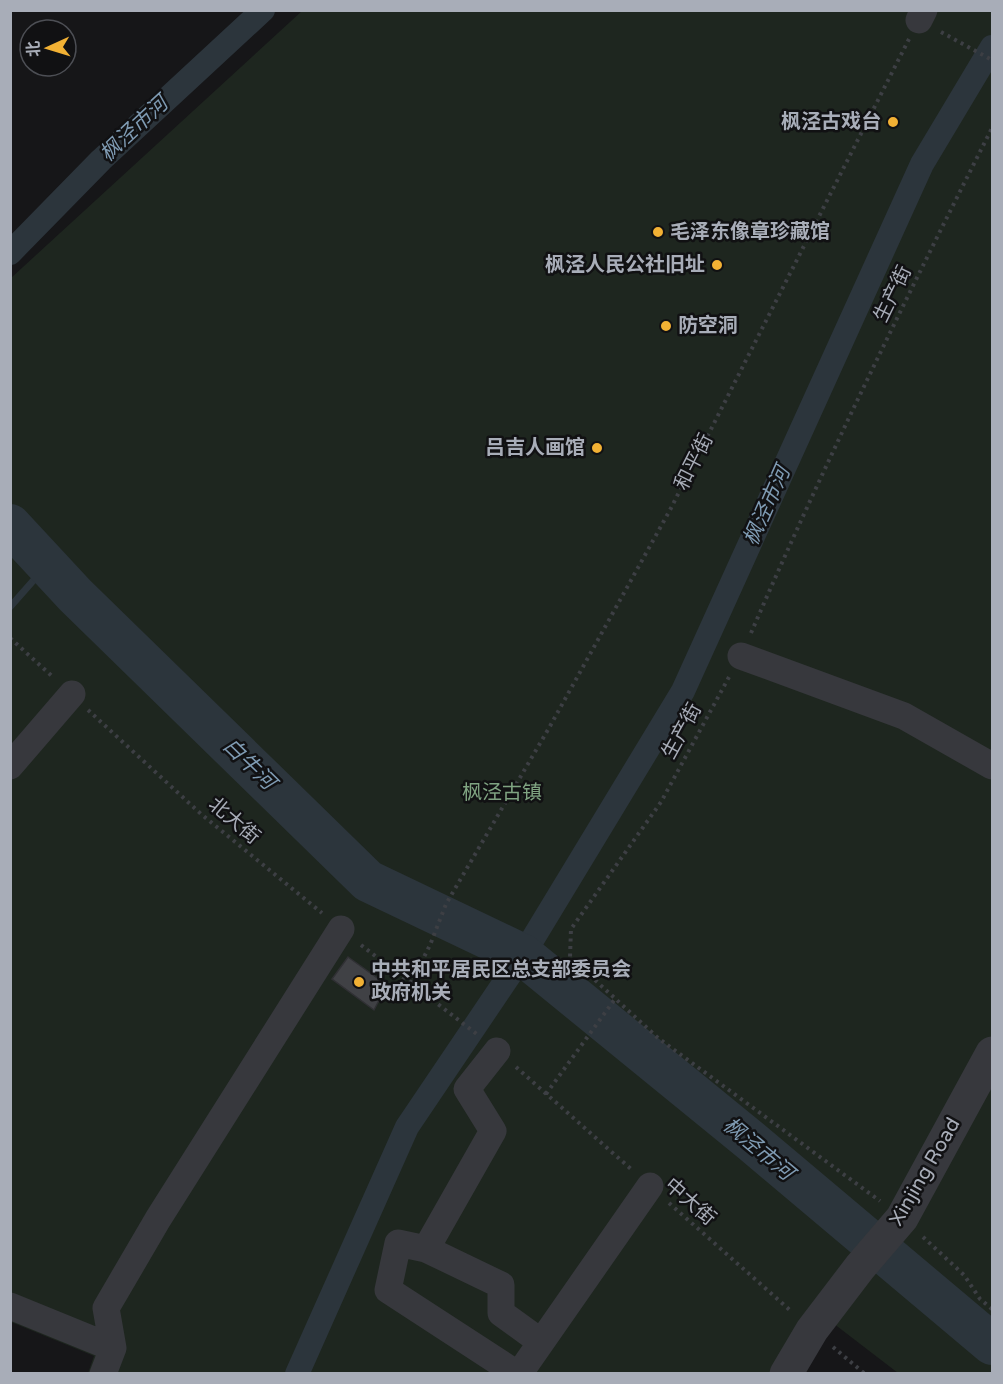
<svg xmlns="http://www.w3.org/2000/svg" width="1003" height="1384" viewBox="0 0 1003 1384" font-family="'Varela Round','Noto Sans SC',sans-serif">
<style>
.green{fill:#1e261f}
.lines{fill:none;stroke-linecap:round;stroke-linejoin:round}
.stream{stroke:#2c353c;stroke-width:7}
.canal{stroke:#2c353c;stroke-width:24}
.river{stroke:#2c353c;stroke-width:42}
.building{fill:#404145;stroke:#303034;stroke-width:1.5}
.path{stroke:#3d3f44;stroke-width:4;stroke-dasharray:3 4.5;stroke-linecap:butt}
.minor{stroke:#37383d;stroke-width:27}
.tertiary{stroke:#37383d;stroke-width:33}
.poi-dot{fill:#f2b134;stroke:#111113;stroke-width:2}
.labels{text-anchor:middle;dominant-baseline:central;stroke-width:5;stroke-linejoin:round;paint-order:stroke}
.poi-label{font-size:20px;font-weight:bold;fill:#a8adb8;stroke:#111113;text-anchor:end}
.street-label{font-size:20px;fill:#a8adb8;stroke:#111113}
.park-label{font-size:20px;fill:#7fa381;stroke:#111113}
.water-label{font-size:21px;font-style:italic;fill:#7f9bb3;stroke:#111113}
</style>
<rect width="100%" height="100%" fill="#161618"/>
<path class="green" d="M 302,11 L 992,11 L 992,1373 L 898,1373 L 812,1307 L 770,1374 L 88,1373 L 94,1356 L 11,1322 L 11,278 Z"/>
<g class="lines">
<path class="stream" d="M 10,607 L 47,565"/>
<path class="canal" d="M 10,253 L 101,160 L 263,10
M 297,1374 L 407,1127 L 523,955 L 683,691 L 922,164 L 992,47"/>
<path class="river" d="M 10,525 L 75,595 L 368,881 L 523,955 L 751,1141 L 992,1344"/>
</g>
<path class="building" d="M 348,957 L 387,985 L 374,1010 L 332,979 Z"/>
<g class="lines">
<path class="path" d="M 941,32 L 992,60
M 751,633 C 825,462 908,294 992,128
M 10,638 L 54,678
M 729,677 L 661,802 L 571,929 L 570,957 L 658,1038 L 880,1201
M 88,710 L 201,814 L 322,913
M 361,945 L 478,1035
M 411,983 L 430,945 L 446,904 L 549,728 L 670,510 L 909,39
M 516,1067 L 632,1170
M 546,1094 L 615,999
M 669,1203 L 791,1311
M 923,1237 L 964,1275 L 980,1299 L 992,1309
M 833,1347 L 865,1374"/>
<path class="minor" d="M 919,20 L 924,10
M 741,656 L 904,716 L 992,766
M 10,766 L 72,694
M 497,1051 L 467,1089 L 493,1131 L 426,1249 L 398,1243 L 388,1290 L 517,1374
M 426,1249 L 501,1285 L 501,1313 L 541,1342
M 10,1306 L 113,1348 L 103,1374
M 113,1348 L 106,1308 L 158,1219 L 341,929
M 519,1374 L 650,1186"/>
<path class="tertiary" d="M 786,1374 L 812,1330 L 860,1267 L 902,1218 L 992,1053"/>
</g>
<g class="poi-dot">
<circle cx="893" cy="122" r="6"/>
<circle cx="658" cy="232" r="6"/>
<circle cx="717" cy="265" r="6"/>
<circle cx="666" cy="326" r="6"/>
<circle cx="597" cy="448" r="6"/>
<circle cx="359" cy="982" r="6"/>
</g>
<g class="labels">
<g class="poi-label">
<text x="881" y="122">枫泾古戏台</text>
<text x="670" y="232" text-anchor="start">毛泽东像章珍藏馆</text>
<text x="705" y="265">枫泾人民公社旧址</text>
<text x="678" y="326" text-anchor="start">防空洞</text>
<text x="585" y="448">吕吉人画馆</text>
<text x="371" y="970" text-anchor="start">中共和平居民区总支部委员会<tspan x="371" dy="23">政府机关</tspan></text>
</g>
<g class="street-label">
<text transform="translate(893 294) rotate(-64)">生产街</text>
<text transform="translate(694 462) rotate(-63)">和平街</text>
<text transform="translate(682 731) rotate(-61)">生产街</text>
<text transform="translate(234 821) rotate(40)">北大街</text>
<text transform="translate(925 1172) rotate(-60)">Xinjing Road</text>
<text transform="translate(690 1202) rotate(41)">中大街</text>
</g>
<g class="park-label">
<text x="502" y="793">枫泾古镇</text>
</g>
<g class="water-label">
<text transform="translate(134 129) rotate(-43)">枫泾市河</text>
<text transform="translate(767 506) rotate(-66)">枫泾市河</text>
<text transform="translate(249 764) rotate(44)">白牛河</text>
<text transform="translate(758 1149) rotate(40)">枫泾市河</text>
</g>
</g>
<rect width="1003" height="1384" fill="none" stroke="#a8adb8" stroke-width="24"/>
<g transform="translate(48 48) rotate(266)"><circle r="28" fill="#111113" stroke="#4d4f55" stroke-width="1.5"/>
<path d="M0-4.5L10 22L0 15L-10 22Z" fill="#f2b134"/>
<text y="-9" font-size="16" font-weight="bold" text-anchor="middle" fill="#a8adb8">北</text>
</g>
</svg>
